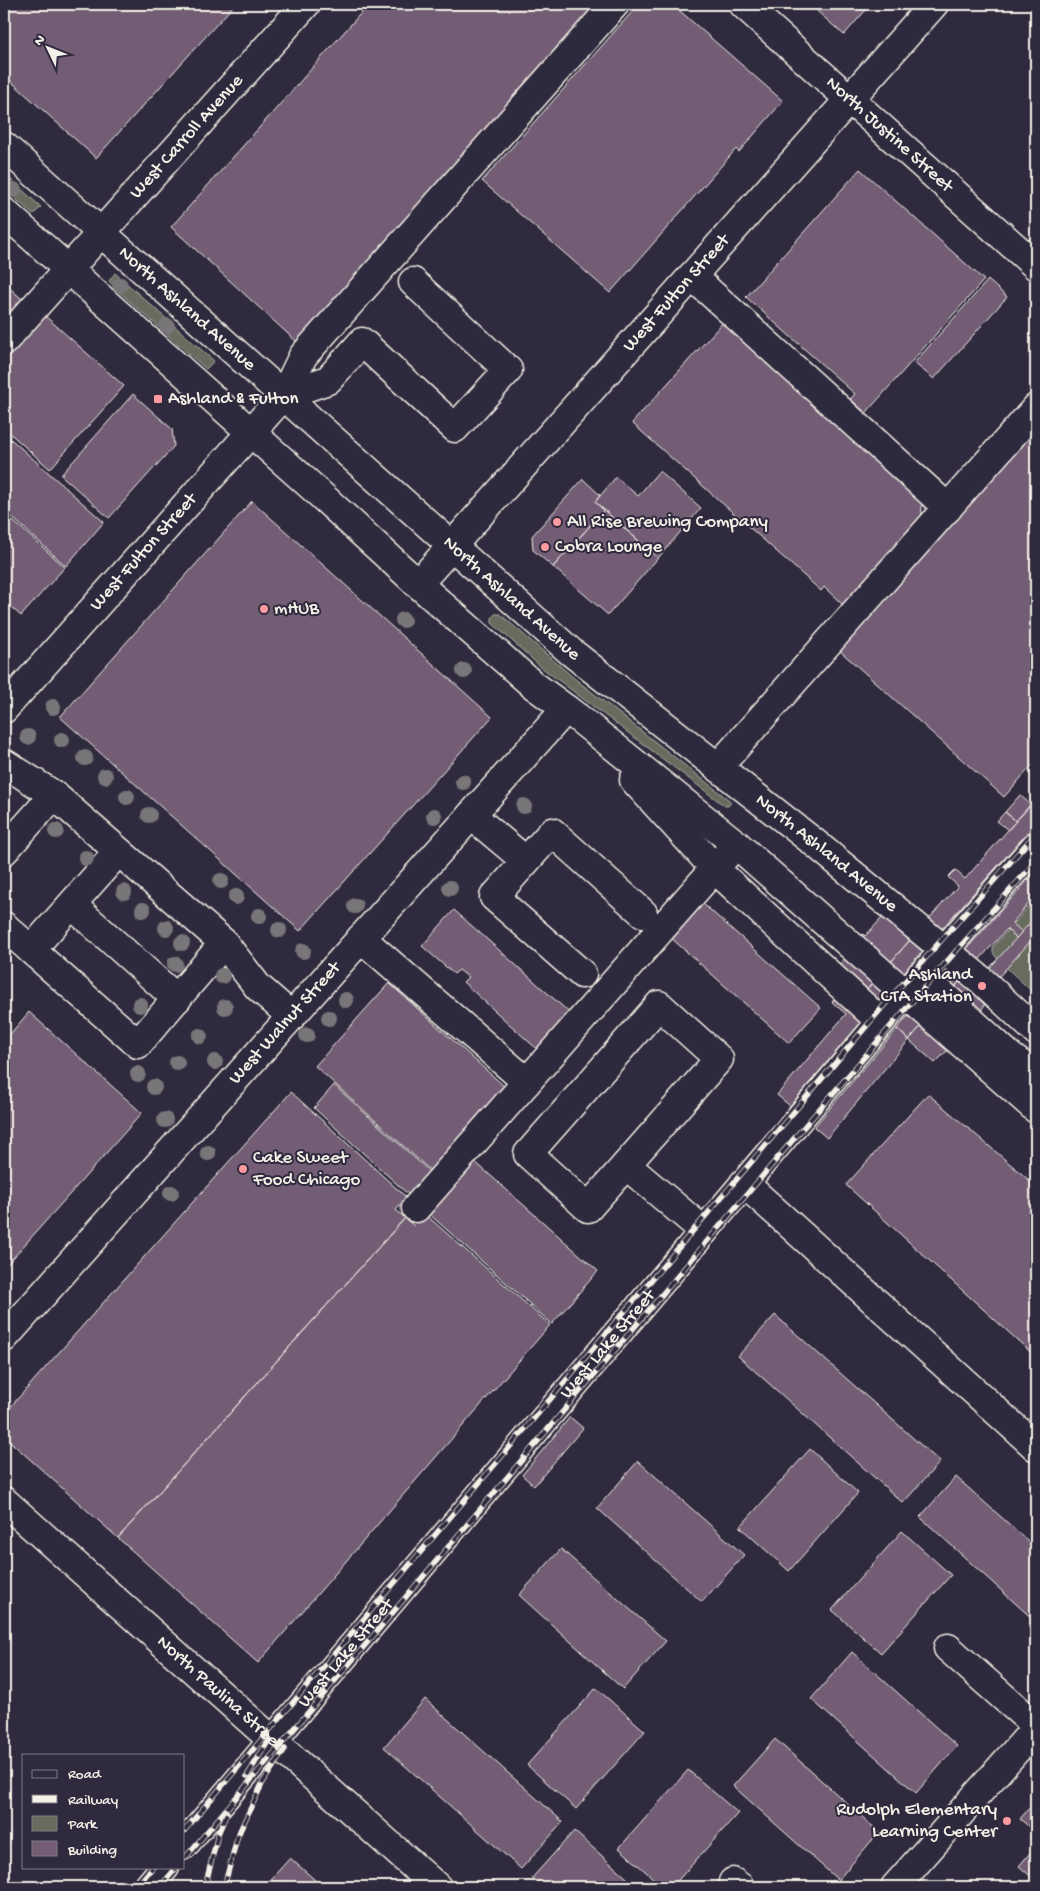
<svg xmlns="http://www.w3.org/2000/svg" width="1040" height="1891" viewBox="0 0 1040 1891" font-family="'Gochi Hand',sans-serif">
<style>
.green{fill:#686c5f;stroke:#aeaea4}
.building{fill:#725d75;stroke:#f4f1e8}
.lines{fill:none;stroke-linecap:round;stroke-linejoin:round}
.minor-casing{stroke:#f4f1e8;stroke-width:31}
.major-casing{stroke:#f4f1e8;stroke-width:31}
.minor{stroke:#2f2a3d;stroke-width:28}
.major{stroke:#2f2a3d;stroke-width:28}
.rail-casing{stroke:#f4f1e8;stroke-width:5.5}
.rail{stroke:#2f2a3d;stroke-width:4;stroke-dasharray:11;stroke-linecap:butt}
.tree{fill:#797679}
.poi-dot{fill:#ff9aa2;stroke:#2f2a3d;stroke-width:2}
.labels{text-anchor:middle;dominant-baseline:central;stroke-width:4;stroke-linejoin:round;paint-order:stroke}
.street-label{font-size:19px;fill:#f4f1e8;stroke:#2f2a3d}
.poi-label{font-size:19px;fill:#f4f1e8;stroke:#2f2a3d;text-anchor:start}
</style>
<rect width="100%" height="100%" fill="#2f2a3d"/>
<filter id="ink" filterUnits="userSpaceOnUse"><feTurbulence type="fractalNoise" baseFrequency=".02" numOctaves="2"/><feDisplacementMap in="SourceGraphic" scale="10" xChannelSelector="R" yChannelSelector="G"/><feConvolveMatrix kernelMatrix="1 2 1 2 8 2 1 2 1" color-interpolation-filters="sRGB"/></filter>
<g filter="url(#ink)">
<path class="green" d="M 4,173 L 41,207 L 33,215 L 4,188 Z
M 115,273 L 214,361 L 206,369 L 117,290 L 109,281 Z
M 495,614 L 500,614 L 574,678 L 729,800 L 731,803 L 728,806 L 725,806 L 541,667 L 492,623 L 492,618 Z
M 1036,898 L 1036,995 L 999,961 L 993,953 L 993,947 Z"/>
<path class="building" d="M 4,4 L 235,4 L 96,158 L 4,75 Z
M 369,4 L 603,4 L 298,343 L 171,227 Z
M 639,4 L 672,4 L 783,101 L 739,152 L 736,149 L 610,293 L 482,181 Z
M 809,4 L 871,4 L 844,35 Z
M 860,169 L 984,280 L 866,413 L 850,399 L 855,394 L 746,297 Z
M 988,280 L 1007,297 L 934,379 L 914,363 Z
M 4,283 L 23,300 L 4,322 Z
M 44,315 L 124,386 L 50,469 L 4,428 L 4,360 Z
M 726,319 L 921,493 L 922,517 L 844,606 L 824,587 L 821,591 L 632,423 Z
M 133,394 L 172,429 L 174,446 L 109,518 L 61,475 Z
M 1036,428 L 1036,761 L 1004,797 L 839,650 Z
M 4,433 L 104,522 L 66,566 L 4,510 Z
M 659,471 L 701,508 L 658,558 L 595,502 L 616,477 L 638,496 Z
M 583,479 L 600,495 L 595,502 L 604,510 L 553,567 L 533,550 L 532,536 Z
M 252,501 L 492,717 L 300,931 L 60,717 Z
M 604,510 L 658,558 L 608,615 L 553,567 Z
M 4,513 L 65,567 L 21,616 L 4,601 Z
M 1020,795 L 1031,805 L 1016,821 L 1005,812 Z
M 1036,798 L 1036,823 L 922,951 L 910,940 L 958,886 L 948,877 L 955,870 L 965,879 Z
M 1005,812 L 1016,821 L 1008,830 L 997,821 Z
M 1036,871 L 1036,895 L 1012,923 L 1022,932 L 1016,938 L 1007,929 L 959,982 L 947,971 Z
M 701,902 L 821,1008 L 789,1043 L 670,937 Z
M 454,910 L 571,1014 L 538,1050 L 463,982 L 468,977 L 459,970 L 454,974 L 422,946 Z
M 884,916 L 910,940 L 861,996 L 835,973 L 841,966 L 839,965 L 851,951 L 849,949 L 863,934 L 865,936 Z
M 1036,916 L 1036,935 L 979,999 L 985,1005 L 955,1043 L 935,1063 L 909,1040 L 959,982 L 969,991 Z
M 910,940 L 922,951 L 874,1007 L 861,996 Z
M 947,971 L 959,982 L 909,1040 L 897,1029 Z
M 389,983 L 505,1087 L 431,1171 L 315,1066 Z
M 841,991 L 874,1007 L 790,1106 L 777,1095 L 846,1014 L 832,1002 Z
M 29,1012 L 142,1113 L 4,1268 L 4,1041 Z
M 897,1029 L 909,1040 L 827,1138 L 814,1127 Z
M 334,1085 L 430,1172 L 410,1196 L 314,1108 Z
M 291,1092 L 407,1198 L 396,1210 L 405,1218 L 118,1538 L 4,1436 L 4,1414 Z
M 928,1094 L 1036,1186 L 1036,1357 L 846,1185 Z
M 473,1160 L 598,1271 L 552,1324 L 427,1212 Z
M 425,1214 L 550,1325 L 258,1663 L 118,1538 L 405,1218 L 414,1226 Z
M 775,1315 L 940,1462 L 903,1503 L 738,1356 Z
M 570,1417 L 583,1428 L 534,1486 L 522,1475 Z
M 810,1449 L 858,1493 L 789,1571 L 740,1527 Z
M 638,1461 L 744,1555 L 702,1602 L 597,1508 Z
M 956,1477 L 1036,1548 L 1036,1622 L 920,1517 Z
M 902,1531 L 951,1575 L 881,1653 L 832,1610 Z
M 561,1549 L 666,1641 L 623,1689 L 519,1595 Z
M 852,1652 L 957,1746 L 916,1793 L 811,1699 Z
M 596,1688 L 645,1731 L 576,1809 L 527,1765 Z
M 425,1699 L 563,1822 L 521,1869 L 384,1747 Z
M 775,1739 L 879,1832 L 838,1880 L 733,1786 Z
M 688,1770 L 738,1813 L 672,1887 L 663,1887 L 619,1848 Z
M 1036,1800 L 1036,1833 L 1020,1819 Z
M 574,1831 L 637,1887 L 542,1887 L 532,1878 Z
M 1036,1846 L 1036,1887 L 1029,1887 L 1035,1880 L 1019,1866 Z
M 290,1858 L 323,1887 L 264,1887 Z"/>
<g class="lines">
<g class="minor-casing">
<g id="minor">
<path id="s1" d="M 743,4 L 1036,266"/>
<path d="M 692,276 L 948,508"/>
<path id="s2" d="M 4,341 L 306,4"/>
<path d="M 284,395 L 328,380 L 362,342 L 455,428 L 508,370 L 413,282"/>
<path id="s3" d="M 418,584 L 934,4"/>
<path id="s4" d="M 4,709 L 284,395 L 303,356 L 615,4"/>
<path d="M 4,763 L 54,795 L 224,943 L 258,987 L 291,1016"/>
<path d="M 718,767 L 1036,408"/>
<path d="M 471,815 L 526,861"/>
<path d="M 4,851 L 54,795"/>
<path d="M 72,905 L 177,999"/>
<path d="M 4,926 L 31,950 L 118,852"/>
<path d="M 361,938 L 527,1082"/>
<path d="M 31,950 L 138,1044 L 224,943"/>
<path d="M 582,974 L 494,897 L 552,832 L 643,913"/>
<path d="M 659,1005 L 719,1059 L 588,1208 L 528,1154 Z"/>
<path d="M 626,1165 L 704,1231"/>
<path d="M 744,1183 L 1036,1447"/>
<path d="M 416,1208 L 736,844"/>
<path id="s5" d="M 4,1338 L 566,709"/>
<path id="s6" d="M 4,1501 L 437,1887"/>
<path d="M 948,1648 L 1036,1726"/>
<path d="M 733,1882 L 740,1887"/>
<path d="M 895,1887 L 1036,1728"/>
</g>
</g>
<g class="major-casing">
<g id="major">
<path id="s7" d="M 4,146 L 571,652 L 816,844 L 981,980 L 1036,1031"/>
<path d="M 4,212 L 311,486 L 418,584 L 532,684 L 577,717 L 736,844 L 1036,1109"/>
<path d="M 634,780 L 716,870 L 881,1022"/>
<path d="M 921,975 L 1011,1057 L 1036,1075"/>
<path id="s8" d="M 184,1845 L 881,1022 L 1036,846"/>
<path d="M 148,1887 L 165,1867"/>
</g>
</g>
<use href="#minor" class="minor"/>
<use href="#major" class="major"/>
<g class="rail-casing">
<path id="rail" d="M 247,1776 L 269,1740
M 184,1831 L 892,996 L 1036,833
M 184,1859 L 797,1135 L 942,967 L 1036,861
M 136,1887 L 153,1867
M 160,1887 L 177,1867
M 205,1887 L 218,1834 L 227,1813
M 224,1887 L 238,1835 L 263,1782 L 285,1749"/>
</g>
<use href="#rail" class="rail"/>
</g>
<g class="tree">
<circle cx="14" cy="190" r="8"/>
<circle cx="120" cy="285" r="8"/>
<circle cx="167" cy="326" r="8"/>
<circle cx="403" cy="620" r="8"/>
<circle cx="464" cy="671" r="8"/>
<circle cx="53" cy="707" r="8"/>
<circle cx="28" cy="737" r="8"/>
<circle cx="62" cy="740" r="8"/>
<circle cx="85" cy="758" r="8"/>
<circle cx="105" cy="776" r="8"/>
<circle cx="463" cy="782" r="8"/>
<circle cx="127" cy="797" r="8"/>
<circle cx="524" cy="806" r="8"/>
<circle cx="149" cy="815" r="8"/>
<circle cx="434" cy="816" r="8"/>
<circle cx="56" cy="831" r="8"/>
<circle cx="86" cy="858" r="8"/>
<circle cx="221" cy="881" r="8"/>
<circle cx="450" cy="888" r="8"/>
<circle cx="124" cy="892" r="8"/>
<circle cx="236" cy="897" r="8"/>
<circle cx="355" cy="906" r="8"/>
<circle cx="143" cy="910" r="8"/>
<circle cx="259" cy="916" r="8"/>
<circle cx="166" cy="928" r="8"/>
<circle cx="279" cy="930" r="8"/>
<circle cx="182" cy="943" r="8"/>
<circle cx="303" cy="951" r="8"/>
<circle cx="175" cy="964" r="8"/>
<circle cx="222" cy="976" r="8"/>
<circle cx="346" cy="1000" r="8"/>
<circle cx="140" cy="1005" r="8"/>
<circle cx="225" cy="1007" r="8"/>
<circle cx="329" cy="1018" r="8"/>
<circle cx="307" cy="1035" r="8"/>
<circle cx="200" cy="1036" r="8"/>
<circle cx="215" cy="1062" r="8"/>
<circle cx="177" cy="1063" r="8"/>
<circle cx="138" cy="1074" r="8"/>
<circle cx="154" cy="1087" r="8"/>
<circle cx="165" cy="1120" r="8"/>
<circle cx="208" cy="1153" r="8"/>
<circle cx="171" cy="1193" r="8"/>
</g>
</g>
<g class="poi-dot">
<rect x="153" y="394" width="10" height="10" rx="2.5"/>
<circle cx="557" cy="522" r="5"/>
<circle cx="545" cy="547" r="5"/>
<circle cx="264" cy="609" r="5"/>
<circle cx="982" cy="986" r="5"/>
<circle cx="243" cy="1169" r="5"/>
<circle cx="1007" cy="1821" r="5"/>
</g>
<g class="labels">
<g class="street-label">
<text stroke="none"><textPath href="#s1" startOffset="196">North Justine Street</textPath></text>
<text stroke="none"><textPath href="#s2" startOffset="274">West Carroll Avenue</textPath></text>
<text stroke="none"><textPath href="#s3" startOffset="389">West Fulton Street</textPath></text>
<text stroke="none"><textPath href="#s7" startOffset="245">North Ashland Avenue</textPath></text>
<text stroke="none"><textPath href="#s4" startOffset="210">West Fulton Street</textPath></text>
<text stroke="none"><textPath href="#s7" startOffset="680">North Ashland Avenue</textPath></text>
<text stroke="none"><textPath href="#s7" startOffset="1085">North Ashland Avenue</textPath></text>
<text stroke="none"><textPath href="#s5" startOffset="422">West Walnut Street</textPath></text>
<text stroke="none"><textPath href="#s8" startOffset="656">West Lake Street</textPath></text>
<text stroke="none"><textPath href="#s8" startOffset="251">West Lake Street</textPath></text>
<text stroke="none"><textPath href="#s6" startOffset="290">North Paulina Street</textPath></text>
</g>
<g class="poi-label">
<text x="168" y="399">Ashland &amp; Fulton</text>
<text x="567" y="522">All Rise Brewing Company</text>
<text x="555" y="547">Cobra Lounge</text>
<text x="274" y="609">mHUB</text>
<text x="972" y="975" text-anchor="end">Ashland<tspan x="972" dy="22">CTA Station</tspan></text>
<text x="253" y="1158">Cake Sweet<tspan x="253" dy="22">Food Chicago</tspan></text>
<text x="997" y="1810" text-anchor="end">Rudolph Elementary<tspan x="997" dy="22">Learning Center</tspan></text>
</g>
</g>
<rect width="1040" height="1891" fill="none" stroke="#2f2a3d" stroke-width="20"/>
<rect x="10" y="10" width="1020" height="1871" fill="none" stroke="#f4f1e8" stroke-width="2" filter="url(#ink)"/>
<rect x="22" y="1754" width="162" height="115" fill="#2f2a3d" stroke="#7e7a81"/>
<rect x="32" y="1770" width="25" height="8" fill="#2f2a3d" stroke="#7e7a81"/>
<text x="68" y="1778" font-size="15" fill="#f4f1e8">Road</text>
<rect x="32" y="1795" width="25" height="8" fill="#f4f1e8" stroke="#7e7a81"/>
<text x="68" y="1804" font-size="15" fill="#f4f1e8">Railway</text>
<rect x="32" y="1816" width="25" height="15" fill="#686c5f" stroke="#7e7a81"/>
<text x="68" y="1828" font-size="15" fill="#f4f1e8">Park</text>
<rect x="32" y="1841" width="25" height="15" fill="#725d75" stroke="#7e7a81"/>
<text x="68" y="1854" font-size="15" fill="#f4f1e8">Building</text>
<g transform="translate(48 48) rotate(313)" stroke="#2f2a3d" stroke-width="4" paint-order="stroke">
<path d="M0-4L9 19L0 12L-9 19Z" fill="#f4f1e8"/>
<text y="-8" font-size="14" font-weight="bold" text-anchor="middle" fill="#f4f1e8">N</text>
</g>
</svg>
